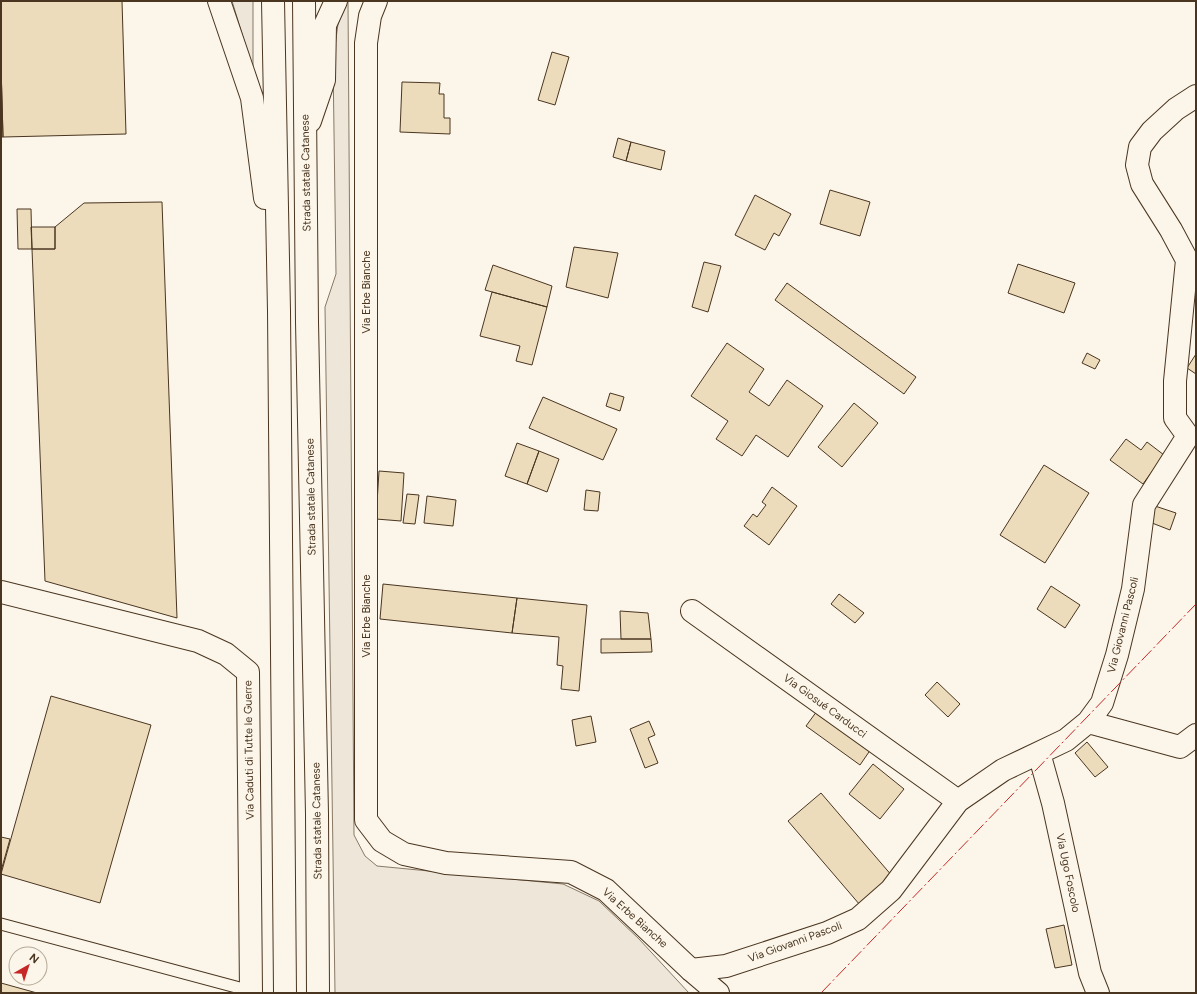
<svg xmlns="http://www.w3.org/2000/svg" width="1197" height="994" viewBox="0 0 1197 994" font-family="Figtree,sans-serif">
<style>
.green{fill:#ede6d9;stroke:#887966}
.building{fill:#ecdcbc;stroke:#4a3520}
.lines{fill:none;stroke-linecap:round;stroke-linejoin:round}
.service-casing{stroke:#4a3520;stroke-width:13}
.minor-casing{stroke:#4a3520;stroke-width:24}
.tertiary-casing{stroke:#4a3520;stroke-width:24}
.primary-casing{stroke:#4a3520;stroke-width:24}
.service{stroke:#fbf6e9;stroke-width:11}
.minor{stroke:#fbf6e9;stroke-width:22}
.tertiary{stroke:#fbf6e9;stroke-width:22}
.primary{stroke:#fbf6e9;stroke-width:22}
.power{stroke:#c62828;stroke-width:1;stroke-dasharray:14 3 2 3;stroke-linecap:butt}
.labels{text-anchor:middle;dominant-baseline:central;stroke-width:3;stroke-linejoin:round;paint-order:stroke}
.street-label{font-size:11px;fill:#4a3520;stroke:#fbf6e9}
</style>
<rect width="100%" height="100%" fill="#fbf6e9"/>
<path class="green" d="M 232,1 L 253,1 L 253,70 Z
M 346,1 L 348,1 L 354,835 L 365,856 L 377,866 L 563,884 L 599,901 L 639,939 L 689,993 L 335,993 L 325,307 L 336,274 L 333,60 L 338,24 Z"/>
<path class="building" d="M 1,1 L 122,1 L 126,134 L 3,137 L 1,65 Z
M 552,52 L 569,57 L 555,105 L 538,100 Z
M 1,65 L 3,137 L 1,137 Z
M 402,82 L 440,83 L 439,94 L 444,94 L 444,118 L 450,118 L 450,134 L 400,132 Z
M 618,138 L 631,142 L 626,161 L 613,157 Z
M 631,142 L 665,151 L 661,170 L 626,161 Z
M 830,190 L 870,202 L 860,236 L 820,224 Z
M 755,195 L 791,214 L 779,236 L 774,233 L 765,250 L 735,235 Z
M 162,202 L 177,618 L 45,581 L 32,249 L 55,249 L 55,227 L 84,203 Z
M 17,209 L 31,209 L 32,249 L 18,249 Z
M 31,227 L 55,227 L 55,249 L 32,249 Z
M 574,247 L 618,253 L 608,298 L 566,287 Z
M 704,262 L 721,266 L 708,312 L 692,307 Z
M 1018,264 L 1075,283 L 1064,313 L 1008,293 Z
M 493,265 L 552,286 L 547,307 L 485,290 Z
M 787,283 L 916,377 L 904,394 L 775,300 Z
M 492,292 L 547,307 L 532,365 L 516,361 L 520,346 L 480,336 Z
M 727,343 L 764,369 L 749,392 L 769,406 L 787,380 L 823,406 L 788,457 L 756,435 L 742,456 L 716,439 L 728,421 L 691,396 Z
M 1087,353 L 1100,360 L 1095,369 L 1082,363 Z
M 1196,354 L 1196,374 L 1187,368 Z
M 610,393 L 624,397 L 620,411 L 606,406 Z
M 543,397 L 617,429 L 603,460 L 529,428 Z
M 854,403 L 878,423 L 842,467 L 818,447 Z
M 1126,439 L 1141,450 L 1147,442 L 1164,455 L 1143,484 L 1110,460 Z
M 517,443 L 539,451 L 527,484 L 505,476 Z
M 539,451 L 559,459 L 547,492 L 527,484 Z
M 1044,465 L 1089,493 L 1045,563 L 1000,535 Z
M 379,471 L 404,473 L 401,521 L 376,519 Z
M 772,487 L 797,506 L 769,545 L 744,526 L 753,514 L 757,517 L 766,505 L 762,502 Z
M 586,490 L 600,492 L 598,511 L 584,510 Z
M 407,494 L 419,495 L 415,524 L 403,523 Z
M 427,496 L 456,500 L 453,526 L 424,523 Z
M 1155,506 L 1176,513 L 1170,530 L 1152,523 Z
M 383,584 L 517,598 L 512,633 L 380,619 Z
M 1051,586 L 1080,605 L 1065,628 L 1037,609 Z
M 839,594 L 864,613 L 855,623 L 831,604 Z
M 517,598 L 587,605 L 579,691 L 561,689 L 563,666 L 557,665 L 559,637 L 512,633 Z
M 620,611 L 648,613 L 651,639 L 621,639 Z
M 601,639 L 651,639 L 652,652 L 601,653 Z
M 937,682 L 960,704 L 948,717 L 925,695 Z
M 51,696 L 151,725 L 100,903 L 1,874 Z
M 817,711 L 871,749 L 860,765 L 806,726 Z
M 591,716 L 596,742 L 576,746 L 572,720 Z
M 649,721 L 655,735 L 648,738 L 658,763 L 645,768 L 630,729 Z
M 1087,742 L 1108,767 L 1095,777 L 1075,753 Z
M 873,764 L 904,789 L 880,819 L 849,794 Z
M 821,793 L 893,877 L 860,905 L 788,821 Z
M 1,837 L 10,839 L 1,871 Z
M 1064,925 L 1072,965 L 1055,968 L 1046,929 Z
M 1,983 L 37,993 L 1,993 Z"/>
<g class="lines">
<g class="service-casing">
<path id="service" d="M 1,924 L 251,991"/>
</g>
<g class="minor-casing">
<path id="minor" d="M 1,592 L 198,641 L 226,654 L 248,672 L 251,993
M 692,611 L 958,801
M 1088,722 L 1180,747 L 1196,735
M 1039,753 L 1053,803 L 1090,973 L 1098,993
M 691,970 L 726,966 L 827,933 L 858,919 L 891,890 L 958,801 L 1003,770 L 1066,740 L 1088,722 L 1102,703 L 1117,655 L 1133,589 L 1144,505 L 1188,436 L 1175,418 L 1175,381 L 1187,260 L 1171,230 L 1142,184 L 1137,165 L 1140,147 L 1152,131 L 1176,109 L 1196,96"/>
</g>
<g class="tertiary-casing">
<path id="tertiary" d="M 376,1 L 370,16 L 366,43 L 366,820 L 382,841 L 404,854 L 446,863 L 571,872 L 606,890 L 691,970 L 718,993"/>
</g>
<g class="primary-casing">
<path id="primary" d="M 219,1 L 252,98 L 265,198
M 273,1 L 279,311 L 285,993
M 304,1 L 307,322 L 317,814 L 318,993
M 310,121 L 324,80 L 325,25 L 336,1"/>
</g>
<use href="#service" class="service"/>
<use href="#minor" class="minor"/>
<use href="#tertiary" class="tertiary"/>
<use href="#primary" class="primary"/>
<path class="power" d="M 821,993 L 1196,604"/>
</g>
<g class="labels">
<g class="street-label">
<text transform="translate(306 173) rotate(-91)">Strada statale Catanese</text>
<text transform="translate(366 292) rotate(-90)">Via Erbe Bianche</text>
<text transform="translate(311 497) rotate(-91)">Strada statale Catanese</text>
<text transform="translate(366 616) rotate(-90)">Via Erbe Bianche</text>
<text transform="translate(1123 625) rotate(-76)">Via Giovanni Pascoli</text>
<text transform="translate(825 706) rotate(36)">Via Giosué Carducci</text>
<text transform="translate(249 750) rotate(-91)">Via Caduti di Tutte le Guerre</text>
<text transform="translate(317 821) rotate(-91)">Strada statale Catanese</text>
<text transform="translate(1068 873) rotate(78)">Via Ugo Foscolo</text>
<text transform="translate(635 918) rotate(42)">Via Erbe Bianche</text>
<text transform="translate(795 942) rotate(-20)">Via Giovanni Pascoli</text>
</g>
</g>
<rect width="1197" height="994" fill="none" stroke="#4a3520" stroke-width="4"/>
<g transform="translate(28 966) rotate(39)"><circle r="19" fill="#fbf6e9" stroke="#b4a999"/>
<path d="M0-3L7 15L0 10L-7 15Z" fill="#c62828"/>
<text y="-6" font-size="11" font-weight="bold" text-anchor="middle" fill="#4a3520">N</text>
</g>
</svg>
